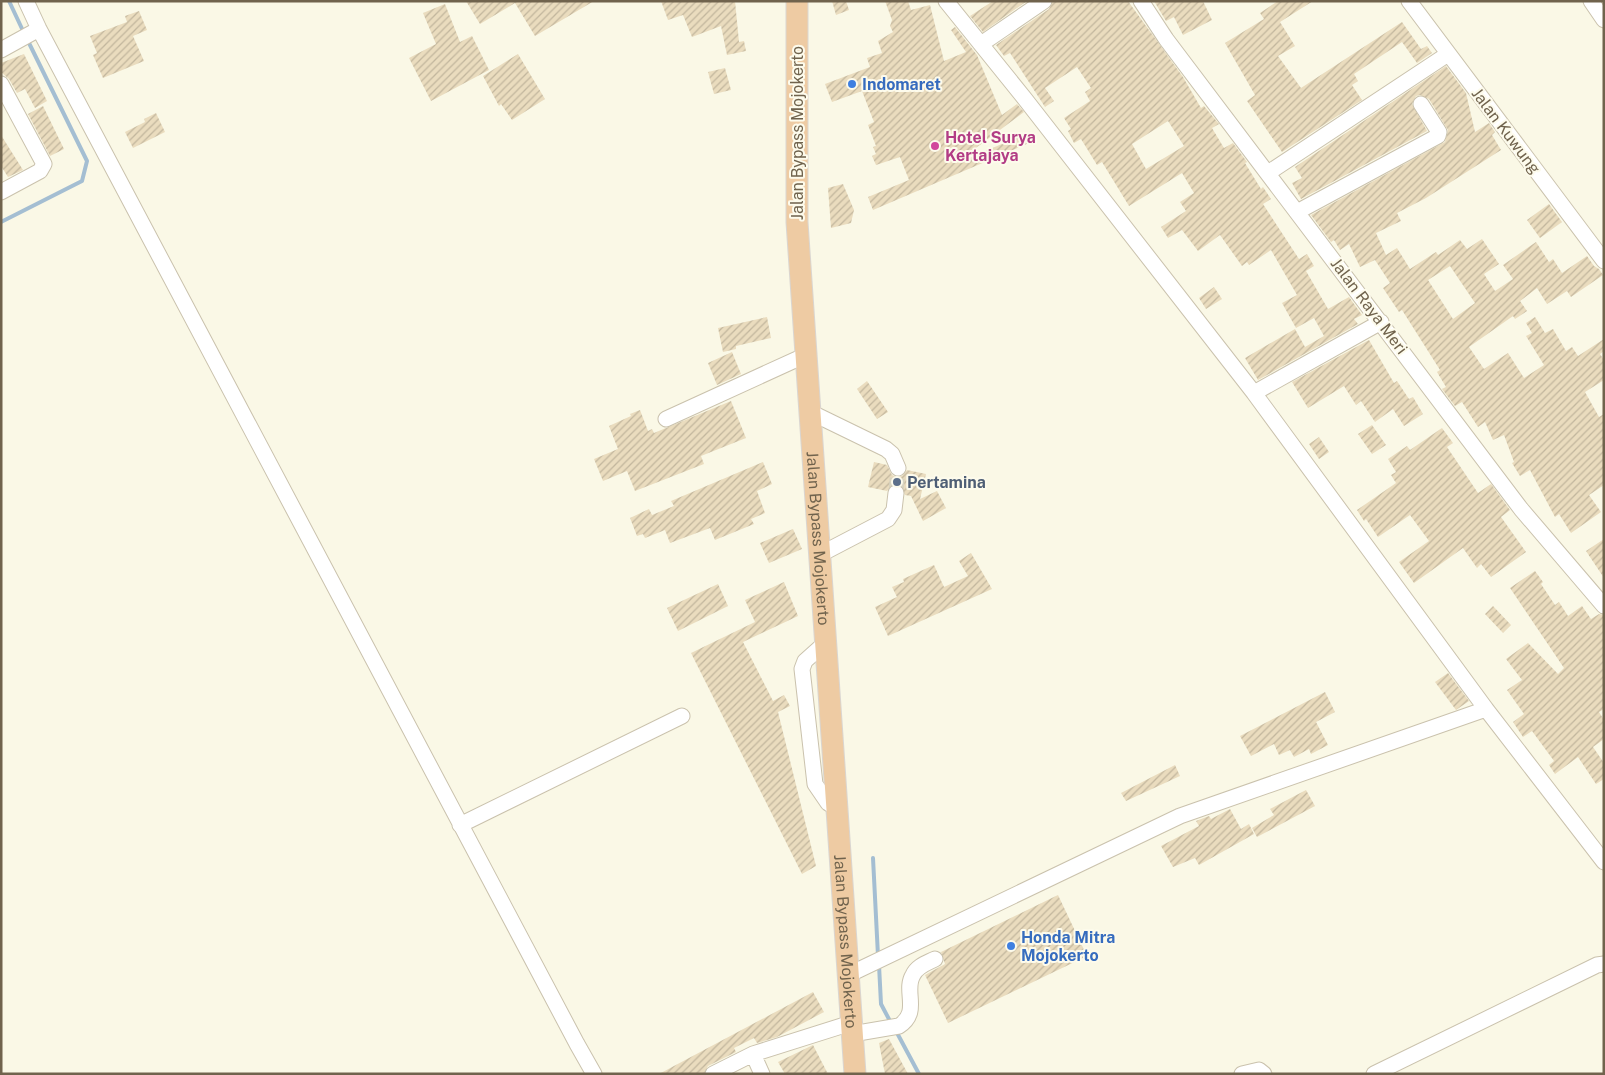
<svg xmlns="http://www.w3.org/2000/svg" width="1605" height="1075" viewBox="0 0 1605 1075" font-family="'Public Sans',sans-serif">
<style>
.lines{fill:none;stroke-linecap:round;stroke-linejoin:round}
.stream{stroke:#a4bed2;stroke-width:4}
.building{fill:url(#building-hatch);fill-rule:evenodd}
.minor-tunnel{stroke:#d8d3c0;stroke-width:15;stroke-dasharray:15 8;stroke-linecap:butt}
.minor-casing{stroke:#cac2ad;stroke-width:17}
.highway-casing{stroke:#dad6d1;stroke-width:23}
.minor{stroke:#fff;stroke-width:15}
.highway{stroke:#eecba3;stroke-width:21}
.shop-dot{fill:#3f7fe0;stroke:#fdfbec;stroke-width:2}
.hotel-dot{fill:#d1479c;stroke:#fdfbec;stroke-width:2}
.service-dot{fill:#5c6f8a;stroke:#fdfbec;stroke-width:2}
.labels{text-anchor:middle;dominant-baseline:central;stroke-width:4;stroke-linejoin:round;paint-order:stroke}
.shop-label{font-size:16px;font-weight:bold;fill:#366cbe;stroke:#fdfbec;text-anchor:start}
.street-label{font-size:16px;fill:#70634d;stroke:#fdfbec}
.hotel-label{font-size:16px;font-weight:bold;fill:#b23c85;stroke:#fdfbec;text-anchor:start}
.service-label{font-size:16px;font-weight:bold;fill:#4e5e75;stroke:#fdfbec;text-anchor:start}
</style>
<defs>
<pattern id="building-hatch" width="6" height="6" patternUnits="userSpaceOnUse" patternTransform="scale(1.25)"><rect width="6" height="6" fill="#eadcbe"/><path d="M-1 1l2-2M0 6l6-6M5 7l2-2" fill="none" stroke="#c2b69d"/></pattern>
</defs>
<rect width="100%" height="100%" fill="#faf8e6"/>
<g class="lines">
<path class="stream" d="M 9,1 L 24,33
M 1,222 L 82,181 L 87,161 L 27,39
M 873,858 L 878,956
M 879,965 L 881,1004 L 891,1023
M 896,1031 L 919,1074"/>
</g>
<path class="building" d="M 466,1 L 594,1 L 535,36 L 515,3 L 480,24 Z
M 661,1 L 735,1 L 739,42 L 744,41 L 746,51 L 727,55 L 721,26 L 692,37 L 683,15 L 668,20 Z
M 832,1 L 846,1 L 849,10 L 836,15 Z
M 885,1 L 908,1 L 911,10 L 930,5 L 944,61 L 966,52 L 951,30 L 955,27 L 977,55 L 1002,115 L 1017,104 L 1024,112 L 965,156 L 967,159 L 1025,134 L 1029,143 L 873,210 L 868,197 L 909,180 L 900,157 L 876,165 L 872,156 L 876,154 L 873,147 L 876,146 L 868,125 L 874,122 L 862,91 L 832,102 L 825,84 L 870,67 L 867,58 L 882,53 L 878,41 L 893,32 L 890,26 L 892,20 Z
M 993,1 L 1027,1 L 983,32 L 970,16 Z
M 1053,1 L 1128,1 L 1183,77 L 1201,108 L 1204,106 L 1219,124 L 1212,128 L 1224,148 L 1233,143 L 1247,162 L 1245,163 L 1261,189 L 1263,187 L 1271,199 L 1263,204 L 1299,259 L 1307,254 L 1314,266 L 1306,271 L 1328,309 L 1349,297 L 1362,315 L 1354,319 L 1358,324 L 1258,380 L 1245,358 L 1295,329 L 1305,347 L 1324,336 L 1314,318 L 1296,328 L 1282,303 L 1297,295 L 1271,250 L 1249,265 L 1247,262 L 1242,266 L 1220,235 L 1198,251 L 1182,230 L 1168,238 L 1161,227 L 1186,211 L 1180,202 L 1194,193 L 1182,173 L 1129,206 L 1102,162 L 1097,165 L 1081,139 L 1074,143 L 1068,131 L 1071,129 L 1064,118 L 1090,101 L 1085,92 L 1091,88 L 1077,67 L 1045,88 L 1054,101 L 1045,107 L 1010,53 L 1004,56 L 996,45 L 1049,9 ZM 1168,121 L 1184,146 L 1146,169 L 1132,144 Z
M 1154,1 L 1203,1 L 1212,20 L 1183,35 L 1174,17 L 1166,21 Z
M 1278,1 L 1313,1 L 1280,22 L 1295,46 L 1278,56 L 1301,88 L 1402,22 L 1421,49 L 1427,46 L 1432,53 L 1417,63 L 1402,42 L 1354,74 L 1358,81 L 1352,85 L 1362,100 L 1282,152 L 1247,101 L 1255,95 L 1225,43 L 1264,19 L 1260,13 Z
M 445,4 L 460,42 L 472,36 L 489,70 L 431,101 L 409,58 L 436,44 L 423,13 Z
M 139,11 L 147,30 L 133,36 L 144,61 L 103,78 L 93,55 L 97,53 L 90,36 L 127,22 L 125,16 Z
M 24,54 L 47,101 L 35,108 L 25,89 L 17,93 L 9,79 L 1,72 L 1,63 Z
M 518,54 L 545,99 L 512,120 L 501,104 L 499,106 L 483,76 Z
M 1446,66 L 1466,93 L 1475,132 L 1489,123 L 1495,132 L 1492,135 L 1501,150 L 1426,198 L 1397,213 L 1401,221 L 1376,233 L 1386,255 L 1397,248 L 1410,269 L 1436,252 L 1438,255 L 1460,240 L 1467,249 L 1482,239 L 1499,264 L 1484,274 L 1495,291 L 1513,279 L 1503,265 L 1536,242 L 1549,262 L 1553,259 L 1562,273 L 1587,256 L 1594,266 L 1599,269 L 1603,275 L 1571,297 L 1567,291 L 1547,304 L 1537,288 L 1520,301 L 1527,311 L 1515,319 L 1513,316 L 1469,347 L 1484,369 L 1508,353 L 1524,378 L 1544,365 L 1526,336 L 1532,333 L 1526,323 L 1535,317 L 1545,333 L 1553,329 L 1566,351 L 1572,347 L 1578,356 L 1604,339 L 1604,351 L 1600,354 L 1604,360 L 1604,380 L 1585,392 L 1599,417 L 1604,414 L 1604,485 L 1589,495 L 1601,512 L 1571,533 L 1559,514 L 1555,517 L 1530,470 L 1520,476 L 1512,463 L 1514,462 L 1504,435 L 1493,440 L 1485,422 L 1478,427 L 1462,402 L 1455,406 L 1442,389 L 1446,387 L 1437,372 L 1440,370 L 1402,310 L 1399,312 L 1383,288 L 1390,283 L 1375,260 L 1360,267 L 1349,244 L 1340,250 L 1334,240 L 1331,242 L 1311,215 L 1445,142 L 1448,130 L 1429,99 L 1420,95 L 1416,96 L 1412,104 L 1427,131 L 1301,199 L 1292,183 L 1302,178 L 1295,167 ZM 1450,266 L 1475,303 L 1453,319 L 1428,280 Z
M 725,68 L 731,90 L 714,94 L 708,72 Z
M 43,106 L 64,149 L 50,156 L 28,114 Z
M 156,113 L 165,132 L 133,148 L 125,132 L 145,122 L 144,119 Z
M 1,135 L 23,170 L 8,177 L 1,166 Z
M 843,184 L 854,210 L 851,223 L 831,228 L 828,188 Z
M 1549,204 L 1562,222 L 1540,238 L 1527,220 Z
M 1214,287 L 1222,299 L 1206,309 L 1199,298 Z
M 767,317 L 771,338 L 736,346 L 736,349 L 723,352 L 718,328 Z
M 1369,340 L 1394,383 L 1397,381 L 1409,399 L 1413,397 L 1423,414 L 1404,426 L 1393,409 L 1375,422 L 1361,401 L 1356,405 L 1344,386 L 1308,408 L 1292,382 Z
M 732,352 L 741,374 L 717,385 L 708,363 Z
M 867,381 L 888,412 L 877,419 L 857,389 Z
M 731,401 L 746,438 L 701,456 L 704,464 L 635,491 L 627,471 L 603,481 L 594,459 L 618,449 L 609,426 L 631,416 L 630,414 L 640,410 L 648,431 L 652,429 L 654,433 Z
M 1372,425 L 1386,445 L 1372,454 L 1358,434 Z
M 1442,428 L 1453,443 L 1447,447 L 1478,493 L 1491,484 L 1510,510 L 1501,517 L 1526,552 L 1491,577 L 1481,564 L 1477,568 L 1463,548 L 1414,583 L 1399,562 L 1429,541 L 1410,515 L 1378,537 L 1366,519 L 1364,521 L 1357,510 L 1396,483 L 1391,475 L 1396,472 L 1388,459 L 1407,446 L 1410,450 Z
M 1319,437 L 1329,452 L 1319,459 L 1309,444 Z
M 763,462 L 772,484 L 757,491 L 765,513 L 751,519 L 754,524 L 715,540 L 710,528 L 670,543 L 665,530 L 645,538 L 643,534 L 637,536 L 630,518 L 649,509 L 652,515 L 674,506 L 671,501 Z
M 874,462 L 887,465 L 892,475 L 896,477 L 902,476 L 907,470 L 926,474 L 920,499 L 937,491 L 946,508 L 923,521 L 911,496 L 905,495 L 901,485 L 893,484 L 887,491 L 868,487 Z
M 793,529 L 802,549 L 769,563 L 760,543 Z
M 1604,539 L 1604,578 L 1586,551 Z
M 971,553 L 992,589 L 888,636 L 875,607 L 897,597 L 892,587 L 904,582 L 903,579 L 934,565 L 944,587 L 968,576 L 959,561 Z
M 1535,571 L 1543,582 L 1541,584 L 1555,605 L 1559,602 L 1568,616 L 1582,606 L 1591,619 L 1599,614 L 1604,615 L 1604,709 L 1599,712 L 1604,720 L 1604,739 L 1593,747 L 1604,763 L 1604,779 L 1596,784 L 1578,757 L 1555,774 L 1549,765 L 1554,761 L 1532,731 L 1523,737 L 1513,722 L 1524,714 L 1507,690 L 1522,680 L 1506,659 L 1528,643 L 1558,674 L 1564,668 L 1510,588 Z
M 784,582 L 798,616 L 743,642 L 773,701 L 784,695 L 790,706 L 778,712 L 816,866 L 802,874 L 691,653 L 755,622 L 745,600 Z
M 718,584 L 728,606 L 678,631 L 667,608 Z
M 1493,606 L 1511,625 L 1503,633 L 1485,614 Z
M 1448,673 L 1469,701 L 1456,710 L 1435,682 Z
M 1325,692 L 1335,712 L 1316,722 L 1328,745 L 1311,754 L 1309,749 L 1294,757 L 1290,750 L 1279,755 L 1274,744 L 1251,756 L 1240,736 Z
M 1175,765 L 1180,776 L 1126,801 L 1121,793 Z
M 1306,790 L 1315,806 L 1257,837 L 1252,828 L 1274,815 L 1270,809 Z
M 1230,809 L 1241,829 L 1249,824 L 1254,834 L 1199,865 L 1195,858 L 1173,867 L 1161,846 L 1199,826 L 1196,821 L 1209,816 L 1211,819 Z
M 1058,895 L 1087,956 L 948,1023 L 925,975 L 945,964 L 941,952 Z
M 813,992 L 824,1012 L 777,1037 L 757,1043 L 754,1038 L 734,1048 L 736,1052 L 708,1066 L 704,1074 L 659,1074 Z
M 889,1039 L 908,1074 L 885,1074 L 879,1043 Z
M 813,1045 L 828,1074 L 785,1074 L 778,1062 Z"/>
<g class="lines">
<path class="minor-tunnel" d="M 896,493 L 898,468"/>
<g class="minor-casing">
<path id="minor" d="M 26,1 L 39,29 L 577,1044 L 594,1074
M 946,1 L 1025,99 L 1254,393 L 1486,709 L 1604,862
M 1141,1 L 1166,39 L 1521,509 L 1604,606
M 1409,1 L 1604,261
M 1591,1 L 1604,20
M 987,40 L 1044,1
M 1,50 L 39,29
M 1,84 L 44,164 L 40,171 L 1,192
M 1268,173 L 1448,54
M 1297,212 L 1438,136 L 1439,132 L 1421,104
M 1254,393 L 1381,322
M 810,412 L 886,449 L 892,454 L 898,468
M 666,419 L 806,355
M 819,555 L 888,519 L 894,510 L 896,493
M 824,644 L 805,661 L 802,669 L 815,784 L 828,803 L 836,808
M 460,825 L 682,716
M 848,975 L 1180,816 L 1486,709
M 852,1034 L 899,1026 C 921,1012 903,991 913,975 C 917,966 927,963 935,959
M 753,1054 L 762,1074
M 713,1074 L 753,1054 L 851,1023
M 1242,1074 L 1259,1070 L 1264,1074
M 1374,1074 L 1597,965 L 1604,964"/>
</g>
<g class="highway-casing">
<g id="highway">
<path id="s1" d="M 797,1 L 797,222 L 855,1074"/>
</g>
</g>
<use href="#minor" class="minor"/>
<use href="#highway" class="highway"/>
</g>
<g class="shop-dot">
<circle cx="852" cy="84" r="5"/>
<circle cx="1011" cy="946" r="5"/>
</g>
<circle class="hotel-dot" cx="935" cy="146" r="5"/>
<circle class="service-dot" cx="897" cy="482" r="5"/>
<g class="labels">
<g class="shop-label">
<text x="862" y="84">Indomaret</text>
<text x="1021" y="937">Honda Mitra<tspan x="1021" dy="18">Mojokerto</tspan></text>
</g>
<g class="street-label">
<text transform="translate(1506 131) rotate(53)">Jalan Kuwung</text>
<text transform="translate(797 133) rotate(-90)">Jalan Bypass Mojokerto</text>
<text transform="translate(1369 306) rotate(53)">Jalan Raya Meri</text>
<text stroke="none"><textPath href="#s1" startOffset="538">Jalan Bypass Mojokerto</textPath></text>
<text stroke="none"><textPath href="#s1" startOffset="942">Jalan Bypass Mojokerto</textPath></text>
</g>
<g class="hotel-label">
<text x="945" y="137">Hotel Surya<tspan x="945" dy="18">Kertajaya</tspan></text>
</g>
<g class="service-label">
<text x="907" y="482">Pertamina</text>
</g>
</g>
<rect width="1605" height="1075" fill="none" stroke="#70634d" stroke-width="5"/>
</svg>
